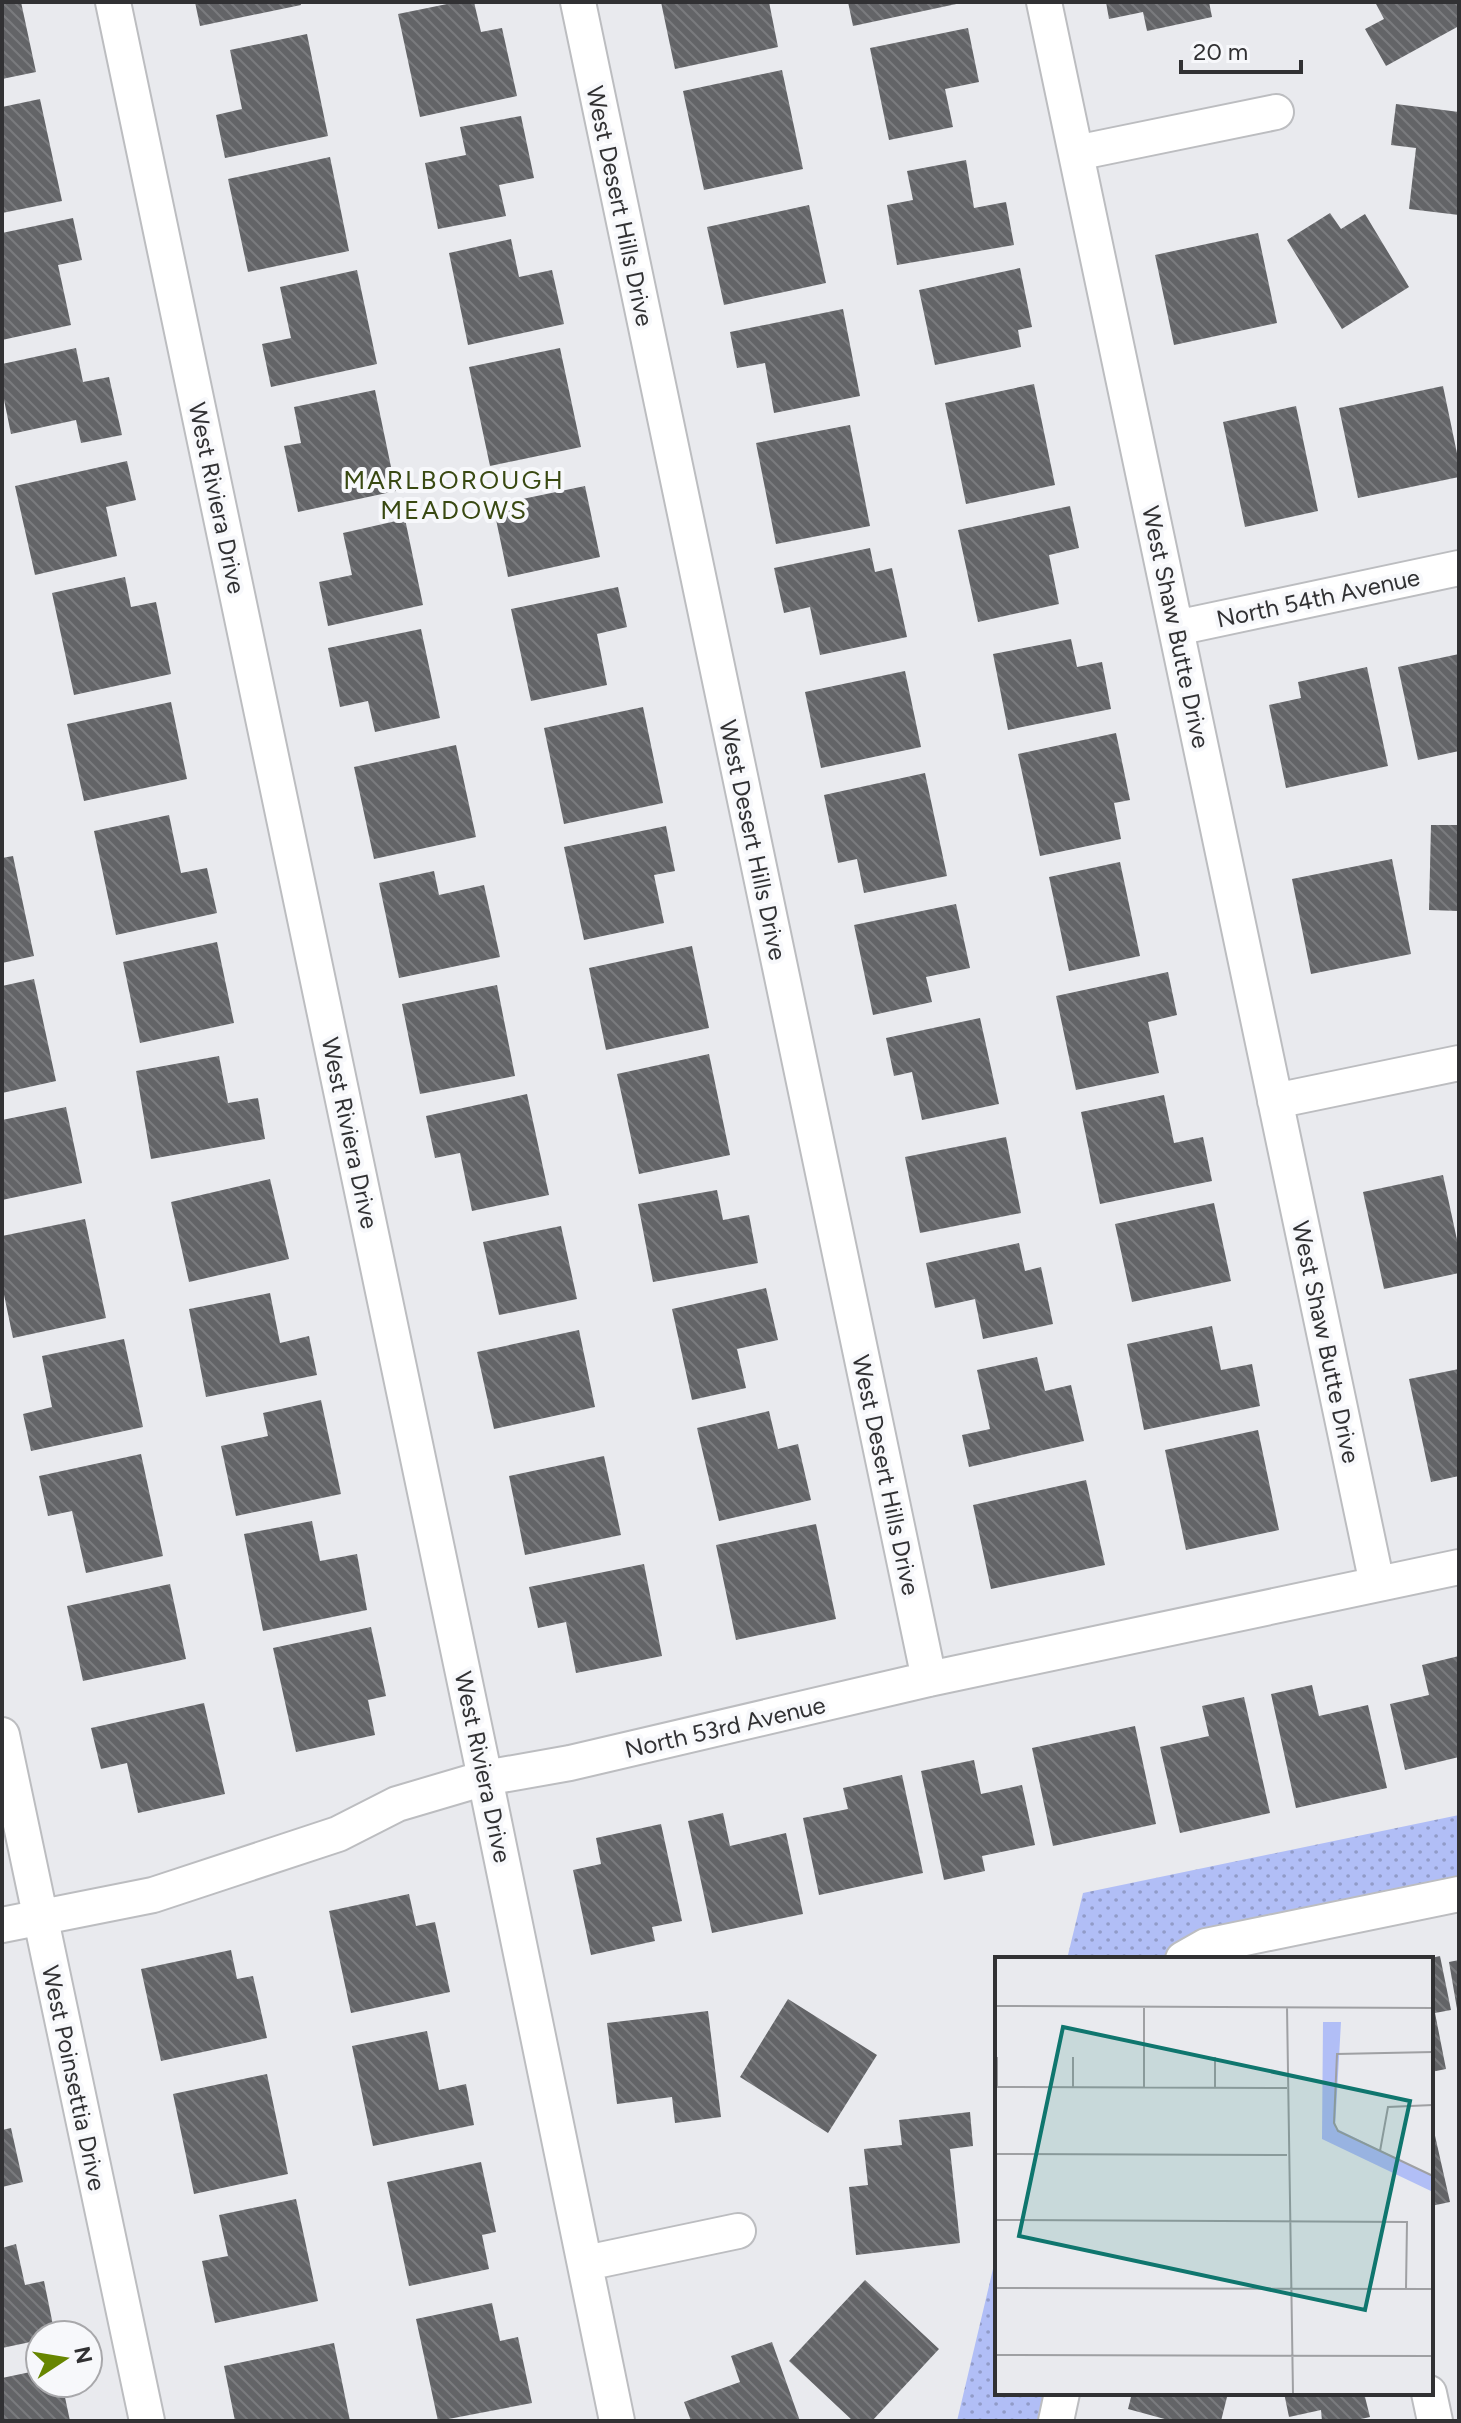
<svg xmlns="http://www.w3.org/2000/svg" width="1461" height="2423" viewBox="0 0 1461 2423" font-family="Figtree,sans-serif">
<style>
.grass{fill:url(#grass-dots)}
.building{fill:url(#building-back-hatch)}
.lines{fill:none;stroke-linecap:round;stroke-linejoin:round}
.minor-casing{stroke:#bcbdc0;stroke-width:38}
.minor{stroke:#fff;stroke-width:34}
.labels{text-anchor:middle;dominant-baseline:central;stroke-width:8;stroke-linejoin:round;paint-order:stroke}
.street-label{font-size:24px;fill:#313133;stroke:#f7f8fb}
.neighbourhood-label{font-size:26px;letter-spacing:2px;fill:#394912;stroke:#f7f8fb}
.inset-road{fill:none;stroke:#9fa0a3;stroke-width:2}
.view{fill:#0f766e;fill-opacity:0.15;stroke:#0f766e;stroke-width:4}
.inset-edge{fill:none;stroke:#313133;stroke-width:4}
</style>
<defs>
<pattern id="grass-dots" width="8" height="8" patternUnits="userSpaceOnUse" patternTransform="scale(2)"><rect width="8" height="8" fill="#b1bef6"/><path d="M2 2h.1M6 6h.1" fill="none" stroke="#919bc8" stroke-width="1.8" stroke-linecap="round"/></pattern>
<pattern id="building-back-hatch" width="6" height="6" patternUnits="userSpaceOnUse" patternTransform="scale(2)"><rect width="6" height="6" fill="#636467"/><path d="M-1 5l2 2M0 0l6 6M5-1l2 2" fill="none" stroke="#7a7b7e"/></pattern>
</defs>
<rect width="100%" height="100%" fill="#e9eaee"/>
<path class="grass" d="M 1459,1815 L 1459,1894 L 1183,1959 L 1067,1959 L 1083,1893 Z
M 997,2252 L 997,2393 L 1062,2393 L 1056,2421 L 957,2421 Z"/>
<path class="building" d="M 2,2 L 21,2 L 36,72 L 2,79 Z
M 195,2 L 300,2 L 301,5 L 200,26 Z
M 457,2 L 474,2 L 481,32 L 502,28 L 517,96 L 420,117 L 398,14 Z
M 661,2 L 769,2 L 778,47 L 675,69 Z
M 848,2 L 961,2 L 961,3 L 853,26 Z
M 1106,2 L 1209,2 L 1212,17 L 1147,31 L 1143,12 L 1109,19 Z
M 1375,2 L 1459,2 L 1459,26 L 1386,66 L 1365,29 L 1384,19 Z
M 968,28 L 979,82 L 945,89 L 953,127 L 889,140 L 870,48 Z
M 307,34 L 328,136 L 225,158 L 216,115 L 242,109 L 230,50 Z
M 782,70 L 803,169 L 704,190 L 683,91 Z
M 40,99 L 62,201 L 2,213 L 2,107 Z
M 1396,104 L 1459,112 L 1459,215 L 1409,209 L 1416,148 L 1391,145 Z
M 521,116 L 534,178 L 499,185 L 506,216 L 438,229 L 425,163 L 466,155 L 460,127 Z
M 330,157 L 349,251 L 248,272 L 228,179 Z
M 966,160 L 974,208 L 1006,202 L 1014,245 L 897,265 L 887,205 L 913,200 L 907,171 Z
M 809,205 L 826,283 L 724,305 L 707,227 Z
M 1330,213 L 1341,229 L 1365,214 L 1409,287 L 1342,329 L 1287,240 Z
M 73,218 L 82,260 L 58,265 L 71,325 L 2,340 L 2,233 Z
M 1258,233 L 1277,323 L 1174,345 L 1155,255 Z
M 511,239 L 519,277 L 552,270 L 564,324 L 468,345 L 449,253 Z
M 1020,268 L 1032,327 L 1018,330 L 1021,347 L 935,365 L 919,290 Z
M 357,270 L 377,364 L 271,387 L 262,344 L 291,338 L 280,287 Z
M 843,309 L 860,396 L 774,413 L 765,363 L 737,368 L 730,332 Z
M 76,348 L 83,382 L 109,377 L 122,435 L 81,443 L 76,420 L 11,434 L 2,390 L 2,364 Z
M 560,348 L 581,447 L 490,466 L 469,367 Z
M 1034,384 L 1055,485 L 966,504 L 945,403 Z
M 1443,386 L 1459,463 L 1459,477 L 1358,498 L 1339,408 Z
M 375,390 L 396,491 L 298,512 L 284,446 L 301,443 L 294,407 Z
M 1296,406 L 1318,511 L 1245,527 L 1223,422 Z
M 850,425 L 870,526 L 776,544 L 756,443 Z
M 127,461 L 136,500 L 106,507 L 117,556 L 35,575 L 15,486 Z
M 585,486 L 600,557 L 508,577 L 493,505 Z
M 1070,506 L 1079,548 L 1049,555 L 1059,604 L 978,622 L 958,530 Z
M 405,519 L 423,605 L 328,626 L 319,582 L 352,575 L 343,533 Z
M 870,548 L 875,572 L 892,568 L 907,637 L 820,655 L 810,607 L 784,613 L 774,568 Z
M 125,577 L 131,607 L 156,602 L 171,674 L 74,695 L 52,593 Z
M 618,587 L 627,627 L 597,634 L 607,685 L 531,701 L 511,609 Z
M 421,629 L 440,718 L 375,732 L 368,701 L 340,707 L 328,648 Z
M 1071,639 L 1077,667 L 1102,662 L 1111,709 L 1008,730 L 993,654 Z
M 1459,654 L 1459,751 L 1418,760 L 1398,667 Z
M 1367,667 L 1388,766 L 1286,788 L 1269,705 L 1301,698 L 1298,682 Z
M 905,671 L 921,747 L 821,768 L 805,692 Z
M 171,702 L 187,779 L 84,801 L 67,724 Z
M 643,707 L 663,803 L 564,824 L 544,728 Z
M 1116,733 L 1130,800 L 1114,803 L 1121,839 L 1040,856 L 1018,754 Z
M 456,745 L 476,837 L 374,859 L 354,767 Z
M 925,773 L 947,876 L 864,893 L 857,859 L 838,863 L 824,795 Z
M 169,815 L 181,873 L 207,868 L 217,913 L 116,935 L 94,831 Z
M 1431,825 L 1459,825 L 1459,911 L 1429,910 Z
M 666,826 L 675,871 L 654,875 L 664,923 L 584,940 L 564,847 Z
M 13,856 L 34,956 L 2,963 L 2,858 Z
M 1392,859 L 1411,954 L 1311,974 L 1292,879 Z
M 1120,862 L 1140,956 L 1069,971 L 1049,877 Z
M 434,871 L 439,895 L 484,885 L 500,957 L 399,978 L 379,883 Z
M 956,904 L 970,968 L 926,977 L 932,1002 L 873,1015 L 854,925 Z
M 217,942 L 234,1023 L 140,1043 L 123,962 Z
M 692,946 L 709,1028 L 606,1050 L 589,968 Z
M 1168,972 L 1177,1015 L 1148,1022 L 1159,1073 L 1076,1090 L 1056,996 Z
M 34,979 L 56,1081 L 2,1093 L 2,986 Z
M 497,985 L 515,1076 L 420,1094 L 402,1004 Z
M 980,1018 L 999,1104 L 922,1120 L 912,1072 L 894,1076 L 886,1038 Z
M 709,1054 L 730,1155 L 639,1174 L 617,1074 Z
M 219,1056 L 228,1103 L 258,1098 L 265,1139 L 151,1159 L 136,1071 Z
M 527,1094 L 549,1195 L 472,1211 L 460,1153 L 435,1158 L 426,1116 Z
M 1164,1095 L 1174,1143 L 1203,1137 L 1212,1181 L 1100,1204 L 1081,1112 Z
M 66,1107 L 82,1183 L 2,1200 L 2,1120 Z
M 1006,1137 L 1021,1213 L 920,1233 L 905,1157 Z
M 1443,1175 L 1459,1249 L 1459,1273 L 1384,1289 L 1363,1192 Z
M 270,1179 L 289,1259 L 189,1282 L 171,1202 Z
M 717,1190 L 723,1220 L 749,1215 L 758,1263 L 653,1282 L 638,1204 Z
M 1214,1203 L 1231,1281 L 1132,1302 L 1115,1224 Z
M 85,1219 L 106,1318 L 13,1338 L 2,1285 L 2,1236 Z
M 561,1226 L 577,1299 L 499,1315 L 483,1242 Z
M 1019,1243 L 1025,1271 L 1041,1267 L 1053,1324 L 983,1339 L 975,1299 L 935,1308 L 926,1263 Z
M 766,1288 L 778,1340 L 737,1349 L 746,1388 L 692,1400 L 672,1309 Z
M 270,1293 L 280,1343 L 309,1336 L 317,1375 L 206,1397 L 189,1309 Z
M 1212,1326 L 1221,1370 L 1252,1364 L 1260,1406 L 1144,1430 L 1127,1344 Z
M 579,1330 L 595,1407 L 494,1429 L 477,1352 Z
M 124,1339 L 143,1427 L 31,1451 L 23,1414 L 52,1407 L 42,1356 Z
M 1037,1357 L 1045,1391 L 1071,1385 L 1084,1441 L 969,1467 L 962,1435 L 990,1429 L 977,1370 Z
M 1459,1369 L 1459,1476 L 1431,1482 L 1409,1379 Z
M 321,1400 L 341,1494 L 236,1516 L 221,1446 L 268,1436 L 263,1413 Z
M 769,1411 L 778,1449 L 798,1444 L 811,1500 L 719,1521 L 697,1428 Z
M 1258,1430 L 1279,1530 L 1186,1550 L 1165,1450 Z
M 141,1454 L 163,1556 L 86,1573 L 72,1511 L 48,1516 L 39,1476 Z
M 604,1456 L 621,1535 L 525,1555 L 509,1476 Z
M 1086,1480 L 1105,1565 L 991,1589 L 973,1505 Z
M 312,1521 L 320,1561 L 357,1554 L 367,1610 L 263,1631 L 244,1534 Z
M 816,1524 L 836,1619 L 736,1640 L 716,1545 Z
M 644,1564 L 662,1656 L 576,1673 L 566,1622 L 538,1628 L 529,1587 Z
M 170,1584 L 186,1659 L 83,1681 L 67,1606 Z
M 371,1627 L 386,1696 L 368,1700 L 375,1735 L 296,1752 L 273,1648 Z
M 1459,1656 L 1459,1757 L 1405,1770 L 1390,1704 L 1429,1695 L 1422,1665 Z
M 1312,1685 L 1319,1716 L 1368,1705 L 1387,1788 L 1296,1808 L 1271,1694 Z
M 1244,1697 L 1270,1813 L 1180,1833 L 1160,1747 L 1209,1736 L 1202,1706 Z
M 204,1703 L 225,1794 L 138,1813 L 127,1763 L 101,1769 L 91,1728 Z
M 1135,1726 L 1156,1824 L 1053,1846 L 1032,1748 Z
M 974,1760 L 981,1794 L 1022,1785 L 1035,1845 L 982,1856 L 985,1871 L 944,1880 L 921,1771 Z
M 902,1775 L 923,1873 L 819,1895 L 803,1818 L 848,1809 L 843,1788 Z
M 723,1813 L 730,1846 L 786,1833 L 803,1914 L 712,1933 L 688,1821 Z
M 661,1824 L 682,1921 L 652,1927 L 655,1941 L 591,1955 L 573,1870 L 601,1864 L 596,1838 Z
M 409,1894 L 416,1926 L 435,1922 L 450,1992 L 351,2013 L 329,1911 Z
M 231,1950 L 237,1979 L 253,1976 L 267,2038 L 161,2061 L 141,1969 Z
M 1440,1956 L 1451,2010 L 1435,2013 L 1446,2069 L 1431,2072 L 1431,1958 Z
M 1459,1960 L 1459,2009 L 1457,2009 L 1449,1962 Z
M 788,1999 L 877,2055 L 828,2133 L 740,2077 Z
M 708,2011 L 721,2117 L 675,2123 L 672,2097 L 617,2104 L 607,2023 Z
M 427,2031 L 439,2090 L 466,2084 L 474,2125 L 373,2146 L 352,2046 Z
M 267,2074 L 288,2174 L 194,2194 L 173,2094 Z
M 970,2112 L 973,2146 L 950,2149 L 960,2243 L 856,2255 L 849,2187 L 868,2185 L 864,2149 L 902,2145 L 899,2120 Z
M 1431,2118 L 1450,2202 L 1431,2206 Z
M 11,2128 L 23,2182 L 2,2187 L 2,2130 Z
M 481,2162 L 496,2232 L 482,2235 L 489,2269 L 409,2286 L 387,2182 Z
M 296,2199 L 318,2301 L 215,2323 L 202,2261 L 228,2256 L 219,2215 Z
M 16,2244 L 25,2285 L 44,2281 L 55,2335 L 40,2335 L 40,2340 L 2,2348 L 2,2248 Z
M 865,2280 L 939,2349 L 872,2421 L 853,2421 L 789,2361 Z
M 492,2303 L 500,2341 L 518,2337 L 532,2403 L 438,2421 L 416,2319 Z
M 772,2342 L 800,2421 L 691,2421 L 684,2402 L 740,2382 L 731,2356 Z
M 334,2343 L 350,2421 L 235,2421 L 224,2366 Z
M 40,2370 L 40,2383 L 62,2383 L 70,2421 L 2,2421 L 2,2378 Z
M 1132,2393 L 1228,2393 L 1221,2421 L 1172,2421 L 1128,2409 Z
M 1284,2393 L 1364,2393 L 1370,2417 L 1352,2421 L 1322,2421 L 1321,2410 L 1289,2417 Z"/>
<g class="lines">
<g class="minor-casing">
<path id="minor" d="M 113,2 L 485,1778 L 617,2421
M 578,2 L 929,1679
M 1044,2 L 1377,1584
M 1076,153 L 1276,112
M 1176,628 L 1459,568
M 1275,1101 L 1459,1063
M 2,1735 L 147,2421
M 2,1925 L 153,1895 L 338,1834 L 397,1804 L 485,1778 L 570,1763 L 929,1679 L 1459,1567
M 1183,1959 L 1206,1946 L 1459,1894
M 586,2263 L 738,2231
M 1429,2393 L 1435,2421
M 1056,2421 L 1062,2393"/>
</g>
<use href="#minor" class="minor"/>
</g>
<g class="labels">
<g class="street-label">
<text transform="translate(620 206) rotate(78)">West Desert Hills Drive</text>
<text transform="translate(217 498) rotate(78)">West Riviera Drive</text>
<text transform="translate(1318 598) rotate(-12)">North 54th Avenue</text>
<text transform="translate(1176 627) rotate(78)">West Shaw Butte Drive</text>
<text transform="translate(753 840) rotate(78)">West Desert Hills Drive</text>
<text transform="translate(350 1133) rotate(78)">West Riviera Drive</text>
<text transform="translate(1326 1342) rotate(78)">West Shaw Butte Drive</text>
<text transform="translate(886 1475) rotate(78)">West Desert Hills Drive</text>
<text transform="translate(725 1727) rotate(-13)">North 53rd Avenue</text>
<text transform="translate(483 1767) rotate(78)">West Riviera Drive</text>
<text transform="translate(74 2078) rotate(78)">West Poinsettia Drive</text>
</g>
<g class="neighbourhood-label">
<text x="454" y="480">MARLBOROUGH<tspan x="454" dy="30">MEADOWS</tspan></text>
</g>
</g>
<g transform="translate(995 1957)">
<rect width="438" height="438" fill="#e9eaee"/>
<path d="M 328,65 L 346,65 L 340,171 L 438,219 L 438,235 L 327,182 Z" fill="#b1bef6"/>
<path class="inset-road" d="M 0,49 L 438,51M 292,50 L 298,437M 438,95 L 342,97 L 339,166 L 343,174 L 438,219M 0,130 L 292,131M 2,130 L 2,100M 78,130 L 78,100M 149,130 L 149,50M 220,131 L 220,100M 385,194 L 393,150 L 438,148M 0,197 L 292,198M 0,263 L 412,265 L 411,332M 0,331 L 438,332M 0,398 L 438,399"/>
<path class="view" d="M 68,70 L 415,144 L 370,353 L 24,279 Z"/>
<rect width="438" height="438" class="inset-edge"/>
</g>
<rect width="1461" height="2423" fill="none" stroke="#313133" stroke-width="8"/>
<g transform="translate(64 2359) rotate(78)"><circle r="38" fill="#f7f8fb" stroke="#a8a8ab" stroke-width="2"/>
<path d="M0-6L14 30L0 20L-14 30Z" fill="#678600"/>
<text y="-12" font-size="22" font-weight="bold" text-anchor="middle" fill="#313133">N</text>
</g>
<path d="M1181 60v12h120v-12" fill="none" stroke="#313133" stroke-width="4"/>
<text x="1193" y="60" font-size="24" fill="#313133" stroke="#f7f8fb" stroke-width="6" paint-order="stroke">20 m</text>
</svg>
